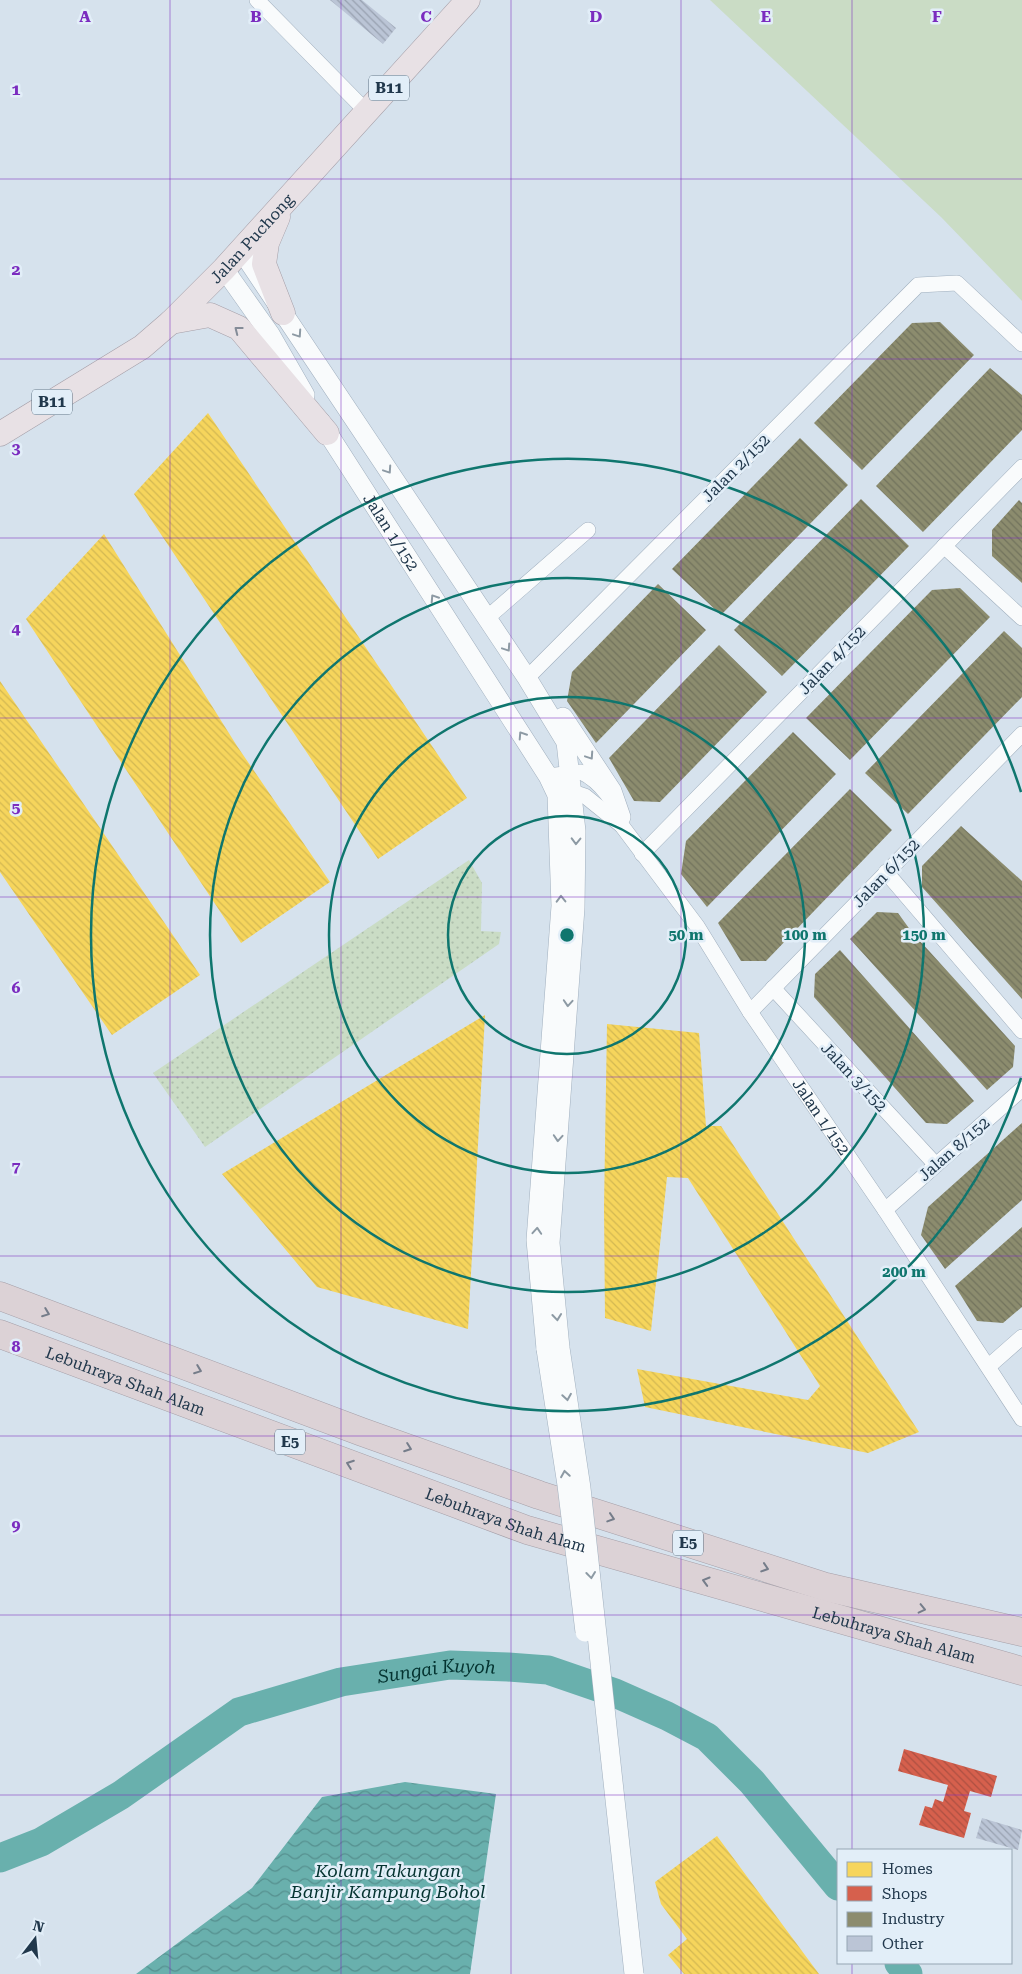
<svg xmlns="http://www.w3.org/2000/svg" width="1022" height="1974" viewBox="0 0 1022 1974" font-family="'Roboto Serif',serif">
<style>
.grass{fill:#cadcc5}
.park{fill:url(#park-dots)}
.water{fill:url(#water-waves)}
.homes{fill:url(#homes-back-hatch)}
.shops{fill:url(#shops-back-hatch)}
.industry{fill:url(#industry-back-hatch)}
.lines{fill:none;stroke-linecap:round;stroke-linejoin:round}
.river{stroke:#69b0ad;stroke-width:29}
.building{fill:url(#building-back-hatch)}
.minor-casing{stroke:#a0afbe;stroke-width:16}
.tertiary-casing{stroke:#a0afbe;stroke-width:20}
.primary-casing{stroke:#a59fa8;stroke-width:25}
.motorway-casing{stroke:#a59fa8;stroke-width:29}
.minor{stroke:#f9fbfc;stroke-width:15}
.tertiary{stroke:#f9fbfc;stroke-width:19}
.primary{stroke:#e8e1e5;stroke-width:24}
.motorway{stroke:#dcd2d6;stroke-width:28}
.tertiary-bridge-casing{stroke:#a0afbe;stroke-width:20;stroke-linecap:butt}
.tertiary-bridge{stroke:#f9fbfc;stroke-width:19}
.oneway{stroke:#848c98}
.oneway2{stroke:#8d9aa4}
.oneway3{stroke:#757d8a}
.grid{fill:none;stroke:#7b2cbf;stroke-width:1;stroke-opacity:0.55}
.ring{fill:none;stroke:#0f766e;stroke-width:2.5}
.labels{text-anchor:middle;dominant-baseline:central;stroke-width:5;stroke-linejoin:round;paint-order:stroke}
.shield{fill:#e2eef8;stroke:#5b6f80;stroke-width:1}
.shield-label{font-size:15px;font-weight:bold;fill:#21384c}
.street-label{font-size:16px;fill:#21384c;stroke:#e2eef8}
.water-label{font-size:18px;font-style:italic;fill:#043330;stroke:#e2eef8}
.grid-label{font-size:16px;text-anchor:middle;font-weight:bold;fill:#7b2cbf;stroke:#e2eef8;stroke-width:5;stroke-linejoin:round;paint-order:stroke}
.centre{fill:#0f766e;stroke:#e2eef8;stroke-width:2.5}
.ring-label{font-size:15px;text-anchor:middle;font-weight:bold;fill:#0f766e;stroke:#e2eef8;stroke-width:5;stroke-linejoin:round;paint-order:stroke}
</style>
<defs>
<pattern id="park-dots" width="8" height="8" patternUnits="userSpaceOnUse" patternTransform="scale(1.25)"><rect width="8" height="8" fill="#cadcc5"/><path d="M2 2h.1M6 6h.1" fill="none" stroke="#adbeab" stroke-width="1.8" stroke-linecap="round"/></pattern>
<pattern id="water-waves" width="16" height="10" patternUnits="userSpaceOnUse" patternTransform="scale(1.25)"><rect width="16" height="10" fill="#69b0ad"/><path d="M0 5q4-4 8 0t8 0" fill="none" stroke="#56908f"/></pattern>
<pattern id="homes-back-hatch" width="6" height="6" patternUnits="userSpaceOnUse" patternTransform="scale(1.25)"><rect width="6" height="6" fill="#f6d55c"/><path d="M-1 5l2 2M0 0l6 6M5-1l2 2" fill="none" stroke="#d3b852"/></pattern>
<pattern id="shops-back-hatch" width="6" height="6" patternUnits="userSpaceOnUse" patternTransform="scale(1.25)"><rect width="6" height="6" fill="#d6604d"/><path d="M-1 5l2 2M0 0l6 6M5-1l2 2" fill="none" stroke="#ad5042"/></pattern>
<pattern id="industry-back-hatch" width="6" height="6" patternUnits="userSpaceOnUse" patternTransform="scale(1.25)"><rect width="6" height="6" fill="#8c8c6e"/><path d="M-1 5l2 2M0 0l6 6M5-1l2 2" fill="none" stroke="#72735d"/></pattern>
<pattern id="building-back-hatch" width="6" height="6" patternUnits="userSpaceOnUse" patternTransform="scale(1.25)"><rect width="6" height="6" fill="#bbc5d6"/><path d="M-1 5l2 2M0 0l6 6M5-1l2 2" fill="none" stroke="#98a1b0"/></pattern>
</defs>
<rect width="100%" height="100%" fill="#d6e2ed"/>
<path class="grass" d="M 710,0 L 1022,0 L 1022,301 L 941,217 Z"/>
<path class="park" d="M 469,860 L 482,883 L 481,931 L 501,932 L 499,944 L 205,1147 L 153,1073 Z"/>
<path class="water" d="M 405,1782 L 496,1794 L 470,1974 L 136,1974 L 252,1888 L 322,1797 Z"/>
<path class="homes" d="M 208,413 L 467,798 L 378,859 L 134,494 Z
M 104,534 L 237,746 L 330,882 L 241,943 L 26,619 Z
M 0,681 L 200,975 L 112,1035 L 0,872 Z
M 485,1015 L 468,1329 L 317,1287 L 222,1174 Z
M 607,1024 L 699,1033 L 706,1126 L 721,1126 L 919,1432 L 868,1453 L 645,1407 L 637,1369 L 808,1400 L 820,1386 L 688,1178 L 667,1177 L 651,1331 L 605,1318 L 604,1207 Z
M 717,1836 L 819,1974 L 684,1974 L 668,1955 L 687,1939 L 661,1904 L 655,1882 Z"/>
<path class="shops" d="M 904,1749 L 997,1776 L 991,1797 L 970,1791 L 964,1811 L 971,1813 L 964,1838 L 919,1825 L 925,1806 L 932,1808 L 935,1799 L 943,1802 L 948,1785 L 898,1771 Z"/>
<path class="industry" d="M 940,322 L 974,355 L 862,470 L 814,423 L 912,323 Z
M 990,368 L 1022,395 L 1022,430 L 923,532 L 876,486 Z
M 800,438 L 848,485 L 721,615 L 672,569 Z
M 861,499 L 909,546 L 782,676 L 734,630 Z
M 1019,500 L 1022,503 L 1022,583 L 992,556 L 992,530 Z
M 658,584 L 706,630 L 596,743 L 567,701 L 572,672 Z
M 960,588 L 990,617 L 850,760 L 806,718 L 932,590 Z
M 1004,631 L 1022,648 L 1022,697 L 908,814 L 865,773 Z
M 719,645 L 767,692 L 660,802 L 634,801 L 609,758 Z
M 793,732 L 836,774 L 707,907 L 681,874 L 686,841 Z
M 850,789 L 892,830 L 766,961 L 741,961 L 718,923 Z
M 961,826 L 1022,881 L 1022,999 L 922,887 L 922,866 Z
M 877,912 L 898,913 L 911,931 L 1015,1046 L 1013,1067 L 987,1090 L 850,939 Z
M 840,950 L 974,1101 L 947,1124 L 926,1123 L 814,997 L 815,974 Z
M 1022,1123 L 1022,1200 L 945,1269 L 921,1235 L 928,1207 Z
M 1022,1227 L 1022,1307 L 1003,1323 L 977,1321 L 955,1286 Z"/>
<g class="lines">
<g class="river">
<path id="s1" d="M 0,1858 L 41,1842 L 121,1795 L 239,1712 L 341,1682 L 450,1665 L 508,1667 L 548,1670 L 615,1693 L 667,1716 L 707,1737 L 752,1782 L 838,1886"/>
<path d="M 899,1963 L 908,1974"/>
</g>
</g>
<path class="building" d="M 330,0 L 362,0 L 396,28 L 383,44 Z
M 982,1818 L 1022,1830 L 1018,1850 L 976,1838 Z"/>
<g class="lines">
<g class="minor-casing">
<g id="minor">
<path d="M 257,0 L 367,112"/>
<path d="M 944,546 L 1022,618"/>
<path d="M 487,618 L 588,530"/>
<path d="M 527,678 L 918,285 L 957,283 L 1022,344"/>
<path id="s2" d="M 548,776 L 581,772 C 600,781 618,804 622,826 L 697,926 L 750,1012 L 885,1210 L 1022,1419"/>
<path d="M 573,792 L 585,796 L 621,825"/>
<path d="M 642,854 L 1022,467"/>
<path d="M 886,872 L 1022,1031"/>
<path d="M 773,988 L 936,1165"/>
<path d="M 750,1012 L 1022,734"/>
<path d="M 885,1210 L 1022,1089"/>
<path d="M 989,1366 L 1022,1337"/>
</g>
</g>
<g class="tertiary-casing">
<g id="tertiary">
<path d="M 241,250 L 527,678 L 566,742 L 576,831 L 575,908 L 550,1243 L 560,1348"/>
<path d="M 224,269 L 270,334 L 305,395"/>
<path id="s3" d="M 320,421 L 548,776 L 557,795 L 561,906 L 536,1240 L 546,1349"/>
<path d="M 563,717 L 612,791 L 621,817"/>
</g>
</g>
<g class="primary-casing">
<g id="primary">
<path d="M 278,217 L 267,243 L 264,264 L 283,313"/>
<path d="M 171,322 L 210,315 L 239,328 L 327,433"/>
<path id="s4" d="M 0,434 L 142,347 L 171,322 L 224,269 L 468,0"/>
</g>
</g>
<g class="motorway-casing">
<g id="motorway">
<path d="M 0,1296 L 362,1432 L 539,1495 L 826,1587 L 1022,1632"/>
<path id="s5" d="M 0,1334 L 527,1530 L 1022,1671"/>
</g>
</g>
<use href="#minor" class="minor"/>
<use href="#tertiary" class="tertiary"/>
<use href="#primary" class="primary"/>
<use href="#motorway" class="motorway"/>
<g class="tertiary-bridge-casing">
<path id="tertiary-bridge" d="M 560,1348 L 581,1488 L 634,1974
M 546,1349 L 567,1485 L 585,1632"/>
</g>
<use href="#tertiary-bridge" class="tertiary-bridge"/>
</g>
<defs><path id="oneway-chevron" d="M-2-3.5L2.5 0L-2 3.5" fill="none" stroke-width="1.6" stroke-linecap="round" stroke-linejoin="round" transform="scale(1.25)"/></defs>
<use class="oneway" href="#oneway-chevron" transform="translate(238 330) rotate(-142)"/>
<g class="oneway2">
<use href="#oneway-chevron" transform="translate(298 334) rotate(56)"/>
<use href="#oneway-chevron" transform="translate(388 470) rotate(56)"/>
<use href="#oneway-chevron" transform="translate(434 598) rotate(-123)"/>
<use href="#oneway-chevron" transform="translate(507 648) rotate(56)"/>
<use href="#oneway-chevron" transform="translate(522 735) rotate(-123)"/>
<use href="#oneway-chevron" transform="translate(590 756) rotate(56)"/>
<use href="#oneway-chevron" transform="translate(576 841) rotate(91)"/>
<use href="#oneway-chevron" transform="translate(561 899) rotate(-91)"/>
<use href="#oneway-chevron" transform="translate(568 1003) rotate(94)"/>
<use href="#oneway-chevron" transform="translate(558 1138) rotate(94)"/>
<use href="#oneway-chevron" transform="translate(537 1231) rotate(-86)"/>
<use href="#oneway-chevron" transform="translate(557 1317) rotate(84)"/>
<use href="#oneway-chevron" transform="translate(567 1397) rotate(81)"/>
<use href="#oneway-chevron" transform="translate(565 1474) rotate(-99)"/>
<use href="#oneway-chevron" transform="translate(591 1575) rotate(83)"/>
</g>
<g class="oneway3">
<use href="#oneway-chevron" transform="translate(46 1313) rotate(21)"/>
<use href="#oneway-chevron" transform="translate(198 1370) rotate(21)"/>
<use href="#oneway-chevron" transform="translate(408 1448) rotate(20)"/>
<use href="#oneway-chevron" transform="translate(350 1464) rotate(-160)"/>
<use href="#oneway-chevron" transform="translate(611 1518) rotate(18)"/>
<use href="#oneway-chevron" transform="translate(765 1568) rotate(18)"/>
<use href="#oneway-chevron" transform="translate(706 1581) rotate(-164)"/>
<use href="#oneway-chevron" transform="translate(922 1609) rotate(13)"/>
</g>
<path class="grid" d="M 170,0 L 170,1974M 341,0 L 341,1974M 511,0 L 511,1974M 681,0 L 681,1974M 852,0 L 852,1850M 0,179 L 1022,179M 0,359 L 1022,359M 0,538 L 1022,538M 0,718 L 1022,718M 0,897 L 1022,897M 0,1077 L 1022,1077M 0,1256 L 1022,1256M 0,1436 L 1022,1436M 0,1615 L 1022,1615M 0,1795 L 1022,1795M 852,1963 L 852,1974"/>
<g class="ring">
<circle cx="567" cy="935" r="119"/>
<circle cx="567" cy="935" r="238"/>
<circle cx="567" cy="935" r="357"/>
<path d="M1021 1078A476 476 0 1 1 1021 792"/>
</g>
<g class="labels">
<g class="shield">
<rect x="369" y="75.5" width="40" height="25" rx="4"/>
<rect x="32" y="389.5" width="40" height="25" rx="4"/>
<rect x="275" y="1429.5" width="30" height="25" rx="4"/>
<rect x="673" y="1530.5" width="30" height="25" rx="4"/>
</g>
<g class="shield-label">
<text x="389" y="88">B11</text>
<text x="52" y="402">B11</text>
<text x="290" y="1442">E5</text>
<text x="688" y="1543">E5</text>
</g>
<g class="street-label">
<text stroke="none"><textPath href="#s4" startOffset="321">Jalan Puchong</textPath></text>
<text transform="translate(736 468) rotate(-45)">Jalan 2/152</text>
<text stroke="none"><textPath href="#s3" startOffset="132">Jalan 1/152</textPath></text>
<text transform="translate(832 660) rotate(-46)">Jalan 4/152</text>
<text transform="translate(886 873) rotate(-46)">Jalan 6/152</text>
<text transform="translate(854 1077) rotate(47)">Jalan 3/152</text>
<text stroke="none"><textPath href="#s2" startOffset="456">Jalan 1/152</textPath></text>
<text transform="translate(954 1149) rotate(-41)">Jalan 8/152</text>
<text stroke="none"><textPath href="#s5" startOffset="134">Lebuhraya Shah Alam</textPath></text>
<text stroke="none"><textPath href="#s5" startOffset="539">Lebuhraya Shah Alam</textPath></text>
<text stroke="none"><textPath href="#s5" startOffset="944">Lebuhraya Shah Alam</textPath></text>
</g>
<g class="water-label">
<text stroke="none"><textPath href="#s1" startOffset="484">Sungai Kuyoh</textPath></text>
<text x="388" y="1870">Kolam Takungan<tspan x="388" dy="21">Banjir Kampung Bohol</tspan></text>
</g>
</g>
<g class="grid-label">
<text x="85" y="22">A</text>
<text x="256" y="22">B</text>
<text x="426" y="22">C</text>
<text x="596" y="22">D</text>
<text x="766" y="22">E</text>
<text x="937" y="22">F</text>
<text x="16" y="95">1</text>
<text x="16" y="275">2</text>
<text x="16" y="454">3</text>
<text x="16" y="634">4</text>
<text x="16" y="813">5</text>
<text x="16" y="993">6</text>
<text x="16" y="1172">7</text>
<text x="16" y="1352">8</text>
<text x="16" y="1531">9</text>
</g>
<circle cx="567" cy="935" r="8" class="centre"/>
<g class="ring-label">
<text x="686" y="940">50 m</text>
<text x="805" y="940">100 m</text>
<text x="924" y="940">150 m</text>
<text x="904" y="1277">200 m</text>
</g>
<rect x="837" y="1849" width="175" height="115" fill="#e2eef8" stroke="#95a5b3"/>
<rect x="847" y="1862" width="25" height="15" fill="#f6d55c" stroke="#95a5b3"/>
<text x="882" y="1874" font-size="15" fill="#21384c">Homes</text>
<rect x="847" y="1886" width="25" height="15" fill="#d6604d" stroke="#95a5b3"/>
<text x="882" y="1899" font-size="15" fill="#21384c">Shops</text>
<rect x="847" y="1912" width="25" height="15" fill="#8c8c6e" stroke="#95a5b3"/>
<text x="882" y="1924" font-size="15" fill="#21384c">Industry</text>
<rect x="847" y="1936" width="25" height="15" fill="#bbc5d6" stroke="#95a5b3"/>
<text x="882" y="1949" font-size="15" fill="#21384c">Other</text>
<g transform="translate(35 1939) rotate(16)" stroke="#e2eef8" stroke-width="4" paint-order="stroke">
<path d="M0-4L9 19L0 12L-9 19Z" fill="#21384c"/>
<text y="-8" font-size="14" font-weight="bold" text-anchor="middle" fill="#21384c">N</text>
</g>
</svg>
